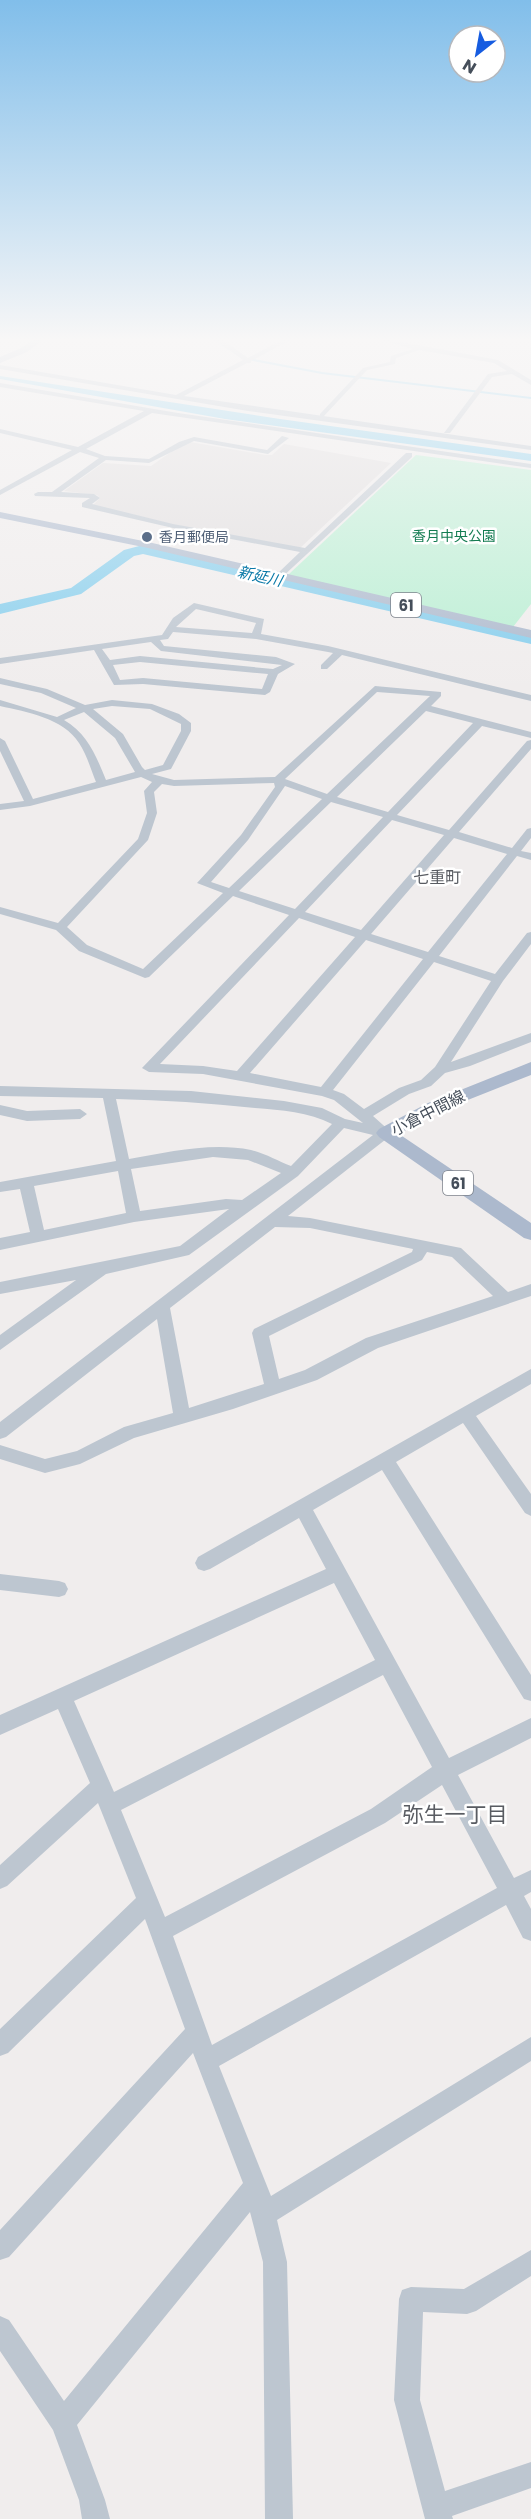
<svg xmlns="http://www.w3.org/2000/svg" width="531" height="2519" viewBox="0 0 531 2519" font-family="Poppins,'Noto Sans JP',sans-serif">
<style>
.education{fill:#e1dedf}
.green{fill:#b9efd3}
.water{fill:#86ceed}
.lines{fill:none;stroke-linecap:round;stroke-linejoin:round}
.stream{stroke:#86ceed;stroke-width:2}
.river{fill:#86ceed;fill-rule:evenodd}
.minor{fill:#bdc6d0;fill-rule:evenodd}
.major{fill:#acb9cd;fill-rule:evenodd}
.service-dot{fill:#5c6f8a;stroke:#fff;stroke-width:2}
.labels{text-anchor:middle;dominant-baseline:central;stroke-width:5;stroke-linejoin:round;paint-order:stroke}
.far-park-label{font-size:14px;fill:#157c52;stroke:#fff}
.far-service-label{font-size:14px;fill:#4e5e75;stroke:#fff;text-anchor:start}
.far-water-label{font-size:15px;font-style:italic;fill:#0a79a8;stroke:#fff}
.shield{fill:#fff;stroke:#7d838c;stroke-width:1.5}
.shield-label{font-size:15px;font-weight:bold;fill:#454e5a}
.far-quarter-label{font-size:16px;fill:#595c62;stroke:#fff}
.street-label{font-size:16px;fill:#454e5a;stroke:#fff}
.near-neighbourhood-label{font-size:21px;fill:#595c62;stroke:#fff}
</style>
<rect width="100%" height="100%" fill="#f0eded"/>
<path class="education" d="M 190,442 L 265,455 L 272,455 L 284,444 L 391,463 L 300,548 L 171,524 L 93,505 L 100,498 L 97,495 L 64,491 L 103,463 L 151,466 L 184,443 Z"/>
<path class="green" d="M 416,455 L 531,470 L 531,604 L 513,627 L 288,575 Z"/>
<path class="water" d="M 0,376 L 280,419 L 531,454 L 531,461 L 225,419 L 0,379 Z"/>
<g class="lines">
<path class="stream" d="M 215,340 L 240,356
M 248,359 L 322,373 L 531,398"/>
<path class="river" d="M 143,545 L 531,634 L 531,644 L 143,554 L 134,556 L 81,594 L 0,614 L 0,604 L 71,588 L 124,550 Z"/>
<path class="minor" d="M 216,340 L 223,340 L 248,358 L 282,340 L 290,340 L 251,361 L 251,363 L 247,363 L 184,396 L 531,446 L 531,450 L 248,411 L 0,369 L 0,365 L 176,395 L 243,360 Z
M 380,340 L 391,340 L 498,360 L 531,380 L 531,385 L 512,374 L 492,377 L 450,433 L 444,433 L 488,374 L 507,371 L 494,363 L 419,350 L 396,358 L 395,364 L 367,370 L 324,416 L 320,416 L 320,414 L 363,368 L 390,362 L 391,356 L 413,349 Z
M 0,383 L 178,413 L 531,464 L 531,468 L 152,413 L 86,449 L 105,456 L 149,459 L 179,442 L 194,437 L 267,450 L 282,436 L 289,438 L 268,454 L 194,441 L 149,463 L 106,460 L 61,492 L 94,494 L 100,498 L 92,504 L 173,524 L 305,548 L 406,453 L 412,453 L 412,457 L 280,579 L 276,576 L 277,574 L 300,552 L 173,528 L 82,507 L 82,503 L 90,498 L 35,496 L 34,494 L 38,492 L 52,492 L 99,458 L 80,452 L 0,495 L 0,490 L 72,450 L 0,433 L 0,429 L 78,447 L 144,411 L 0,387 Z
M 194,603 L 264,619 L 261,634 L 328,646 L 531,695 L 531,701 L 342,655 L 327,669 L 321,669 L 321,665 L 333,653 L 328,652 L 256,639 L 173,632 L 168,639 L 160,640 L 164,646 L 276,657 L 295,664 L 278,674 L 270,692 L 265,695 L 143,684 L 114,685 L 94,650 L 0,664 L 0,658 L 162,635 L 173,618 ZM 196,609 L 256,623 L 252,633 L 176,627 ZM 151,642 L 161,651 L 282,665 L 273,669 L 140,656 L 110,660 L 102,649 ZM 140,662 L 268,674 L 262,689 L 143,678 L 120,680 L 113,665 Z
M 0,678 L 47,689 L 85,705 L 112,700 L 152,704 L 179,714 L 191,723 L 191,731 L 171,769 L 152,774 L 174,780 L 275,777 L 375,686 L 441,692 L 441,696 L 431,706 L 531,732 L 531,738 L 482,726 L 397,815 L 449,830 L 527,741 L 531,740 L 531,749 L 459,832 L 512,848 L 527,829 L 531,828 L 531,838 L 521,851 L 531,853 L 531,860 L 517,856 L 439,956 L 495,974 L 527,933 L 531,932 L 531,944 L 503,981 L 451,1062 L 531,1033 L 531,1042 L 470,1066 L 445,1073 L 431,1086 L 409,1094 L 373,1116 L 392,1133 L 390,1136 L 288,1216 L 310,1218 L 461,1248 L 508,1292 L 531,1284 L 531,1296 L 378,1348 L 317,1380 L 233,1409 L 134,1438 L 80,1464 L 45,1473 L 0,1459 L 0,1445 L 45,1459 L 77,1451 L 124,1427 L 173,1413 L 157,1319 L 6,1437 L 0,1439 L 0,1422 L 373,1135 L 344,1128 L 298,1176 L 189,1255 L 106,1274 L 0,1350 L 0,1335 L 76,1280 L 0,1294 L 0,1282 L 180,1246 L 229,1209 L 134,1222 L 0,1250 L 0,1238 L 30,1232 L 20,1189 L 0,1192 L 0,1182 L 116,1161 L 103,1098 L 0,1096 L 0,1086 L 191,1091 L 284,1101 L 322,1108 L 345,1119 L 363,1123 L 334,1100 L 322,1096 L 203,1074 L 149,1072 L 142,1068 L 289,915 L 233,896 L 149,977 L 145,978 L 79,951 L 56,930 L 0,914 L 0,907 L 58,923 L 138,839 L 147,813 L 144,791 L 152,782 L 141,777 L 30,806 L 0,810 L 0,804 L 24,801 L 0,751 L 0,738 L 5,741 L 33,799 L 96,782 C 91,770 87,755 79,743 C 63,718 27,712 0,706 L 0,700 L 57,717 L 76,708 L 41,693 L 0,684 ZM 377,692 L 430,696 L 327,794 L 285,779 ZM 112,706 L 150,709 L 181,724 L 181,731 L 163,765 L 145,770 L 142,767 L 123,734 L 93,709 ZM 426,711 L 473,723 L 388,812 L 337,797 ZM 84,712 L 115,738 L 135,772 L 106,780 C 96,756 88,734 64,720 ZM 274,783 L 275,787 L 241,835 L 197,883 L 223,893 L 143,969 L 87,945 L 67,927 L 148,840 L 157,813 L 154,792 L 162,784 L 174,786 ZM 285,786 L 322,799 L 229,888 L 211,882 L 248,840 ZM 331,802 L 383,817 L 295,909 L 239,891 ZM 392,820 L 444,835 L 361,930 L 305,912 ZM 454,838 L 507,854 L 428,952 L 371,934 ZM 299,918 L 355,937 L 237,1071 L 203,1066 L 160,1064 ZM 366,940 L 423,959 L 321,1087 L 250,1073 ZM 434,962 L 491,981 L 435,1067 L 421,1080 L 399,1088 L 364,1109 L 344,1094 L 333,1090 ZM 116,1099 C 163,1100 209,1103 255,1108 C 281,1110 309,1112 332,1124 L 291,1166 C 278,1161 264,1153 251,1150 C 211,1142 169,1152 129,1159 ZM 213,1157 L 248,1160 L 281,1173 L 242,1200 L 226,1199 L 140,1211 L 131,1169 ZM 118,1171 L 126,1213 L 44,1230 L 34,1186 ZM 275,1227 L 310,1228 L 413,1249 L 412,1252 L 254,1329 L 252,1333 L 264,1384 L 189,1408 L 170,1308 ZM 427,1252 L 452,1257 L 493,1296 L 366,1338 L 305,1370 L 279,1379 L 269,1336 L 422,1260 Z
M 0,1105 L 27,1111 L 80,1109 L 87,1114 L 80,1119 L 27,1121 L 0,1115 Z
M 531,1369 L 531,1384 L 476,1416 L 531,1494 L 531,1516 L 525,1513 L 463,1423 L 396,1462 L 531,1675 L 531,1701 L 524,1699 L 382,1470 L 313,1510 L 449,1758 L 531,1718 L 531,1738 L 458,1775 L 514,1878 L 531,1870 L 531,1892 L 524,1896 L 531,1909 L 531,1941 L 523,1938 L 506,1905 L 219,2066 L 271,2196 L 531,2037 L 531,2061 L 277,2220 L 287,2262 L 293,2519 L 265,2519 L 263,2262 L 250,2212 L 77,2425 L 105,2500 L 110,2519 L 82,2519 L 79,2500 L 53,2430 L 0,2351 L 0,2316 L 9,2320 L 64,2401 L 243,2183 L 193,2053 L 9,2257 L 0,2260 L 0,2230 L 185,2029 L 145,1919 L 8,2053 L 0,2056 L 0,2029 L 136,1898 L 98,1803 L 7,1886 L 0,1889 L 0,1865 L 90,1783 L 58,1709 L 0,1735 L 0,1715 L 326,1569 L 299,1518 L 210,1569 L 204,1571 L 198,1569 L 195,1563 L 198,1557 ZM 334,1583 L 375,1660 L 114,1792 L 74,1701 ZM 383,1675 L 432,1767 L 371,1809 L 165,1917 L 121,1810 ZM 442,1785 L 497,1888 L 212,2045 L 173,1936 L 385,1823 Z
M 0,1574 L 59,1581 L 65,1583 L 68,1589 L 65,1595 L 59,1597 L 0,1590 Z
M 531,2250 L 531,2276 L 476,2311 L 467,2314 L 423,2312 L 420,2400 L 445,2491 L 531,2462 L 531,2488 L 452,2516 L 453,2519 L 425,2519 L 394,2400 L 399,2299 L 402,2290 L 411,2287 L 464,2289 Z"/>
<path class="major" d="M 33,340 L 42,340 L 27,352 L 0,363 L 0,357 L 21,348 Z
M 0,512 L 148,542 L 531,630 L 531,638 L 148,548 L 0,518 Z
M 531,1062 L 531,1075 L 440,1111 L 399,1134 L 531,1223 L 531,1240 L 524,1238 L 379,1137 L 376,1133 L 379,1129 L 428,1103 Z"/>
</g>
<linearGradient id="sky" x2="0" y2="1"><stop stop-color="#81beea"/><stop offset="0.49" stop-color="#f8f7f7"/><stop offset="1" stop-color="#f8f7f7" stop-opacity="0"/></linearGradient>
<rect width="531" height="693" fill="url(#sky)"/>
<circle class="service-dot" cx="147" cy="537" r="6"/>
<g class="labels">
<g class="far-park-label">
<text x="454" y="536">香月中央公園</text>
</g>
<g class="far-service-label">
<text x="159" y="537">香月郵便局</text>
</g>
<g class="far-water-label">
<text transform="translate(260 576) rotate(13)">新延川</text>
</g>
<g class="shield">
<rect x="391" y="593" width="30" height="24" rx="4.5"/>
<rect x="443" y="1171" width="30" height="24" rx="4.5"/>
</g>
<g class="shield-label">
<text x="406" y="605">61</text>
<text x="458" y="1183">61</text>
</g>
<g class="far-quarter-label">
<text x="437" y="877">七重町</text>
</g>
<g class="street-label">
<text transform="translate(428 1113) rotate(-27)">小倉中間線</text>
</g>
<g class="near-neighbourhood-label">
<text x="455" y="1814">弥生一丁目</text>
</g>
</g>
<g transform="translate(477 54) rotate(211)"><circle r="28" fill="#ffffff" stroke="#b5b8bd" stroke-width="1.5"/>
<path d="M0-4.5L10 22L0 15L-10 22Z" fill="#165ce0"/>
<text y="-9" font-size="16" font-weight="bold" text-anchor="middle" fill="#454e5a">N</text>
</g>
</svg>
